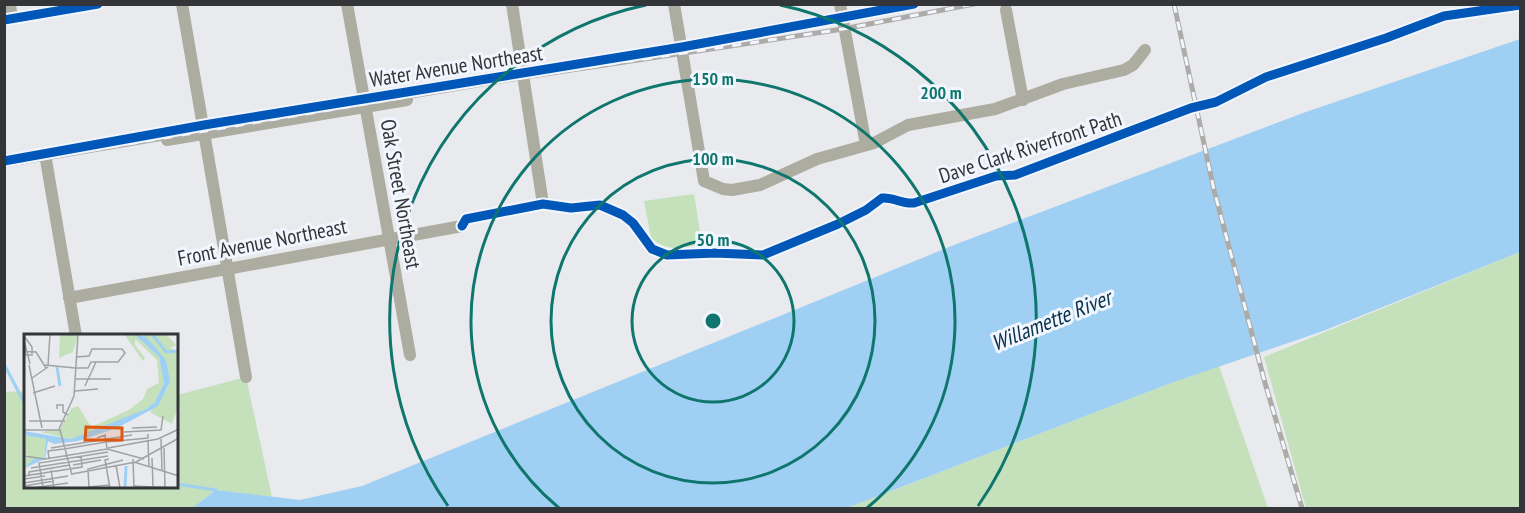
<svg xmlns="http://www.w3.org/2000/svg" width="1525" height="513" viewBox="0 0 1525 513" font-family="'PT Sans Narrow',sans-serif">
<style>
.green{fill:#c4e1bb}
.water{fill:#9fd0f4}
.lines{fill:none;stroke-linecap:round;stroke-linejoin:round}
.stream{stroke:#9fd0f4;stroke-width:3}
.minor{stroke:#adaca0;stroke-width:12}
.rail-casing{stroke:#acaba7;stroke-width:5}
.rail{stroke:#f2f6fe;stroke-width:3;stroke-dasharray:9;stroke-linecap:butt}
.cycleway-casing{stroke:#f2f6fe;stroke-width:13}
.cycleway{stroke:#0057b8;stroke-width:9}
.ring{fill:none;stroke:#0f766e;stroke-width:3}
.labels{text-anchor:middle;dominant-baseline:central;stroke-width:6;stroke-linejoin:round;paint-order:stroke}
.street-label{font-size:21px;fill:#333538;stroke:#f2f6fe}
.water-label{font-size:22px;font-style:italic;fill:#0a324a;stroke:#f2f6fe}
.inset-river{fill:none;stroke:#9fd0f4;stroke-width:3}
.inset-road{fill:none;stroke:#a0a2a5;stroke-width:1.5}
.view{fill:#df570e;fill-opacity:0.15;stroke:#df570e;stroke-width:3}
.inset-edge{fill:none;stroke:#333538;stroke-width:3}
.centre{fill:#0f766e;stroke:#f2f6fe;stroke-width:3}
.ring-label{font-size:18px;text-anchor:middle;font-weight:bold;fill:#0f766e;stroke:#f2f6fe;stroke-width:6;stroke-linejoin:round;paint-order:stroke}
</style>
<rect width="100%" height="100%" fill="#e8eaee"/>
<path class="green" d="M 694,194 L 702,244 C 681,248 668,252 651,238 L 644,201 Z
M 1520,252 L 1520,508 L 1306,508 L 1264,357 Z
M 1219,366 L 1268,508 L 847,508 L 1171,383 Z
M 246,377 L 272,497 L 216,490 L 192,508 L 5,508 L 4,392 L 25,391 L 26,488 L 177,488 L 177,395 Z"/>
<path class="water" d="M 1520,39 L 1520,252 L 1323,331 L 1171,383 L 847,508 L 192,508 L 216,490 L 300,500 L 362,486 L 959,243 L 1303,113 Z"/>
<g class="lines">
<path class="stream" d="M 4,150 L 5,153
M 4,364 L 26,406
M 177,484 L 216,490 L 217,494"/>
<path class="minor" d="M 10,4 L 12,19
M 182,4 L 246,377
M 347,4 L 410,355
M 512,4 L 543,204
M 674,4 L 704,181 L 723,189 L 732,190 L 760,185 L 817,159 L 874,143 L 908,125 L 995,109 L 1063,84 L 1124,70 L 1133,65 L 1145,50
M 840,4 L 866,145
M 1006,10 L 1023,100
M 4,20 L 98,4
M 167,140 L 407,100
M 45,154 L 76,336
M 4,161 L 204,125 L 682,47 L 914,4
M 69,298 L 462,226"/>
<g class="rail-casing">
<path id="rail" d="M 1174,4 L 1214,190 L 1265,383 L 1302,508
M 4,165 L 525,77 L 843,29 L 974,4"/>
</g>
<use href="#rail" class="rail"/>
<g class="cycleway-casing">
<path id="cycleway" d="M 4,20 L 98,4
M 4,161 L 204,125 L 682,47 L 914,4
M 462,226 L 466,219 L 543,204 L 571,208 L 600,205 L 623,215 L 633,223 L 652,249 L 667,255 L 715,253 L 763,255 L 838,224 L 866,210 L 882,198 C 894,197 901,204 914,203 L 996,176 L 1015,175 L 1191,108 L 1216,102 L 1266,77 L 1386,38 L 1444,16 L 1520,5"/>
</g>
<use href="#cycleway" class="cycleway"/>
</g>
<g class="ring">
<circle cx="713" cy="321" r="81"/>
<circle cx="713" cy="321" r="162"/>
<path d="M559 508A242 242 0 1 1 867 508"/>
<path d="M448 506A323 323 0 0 1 646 5M780 5A323 323 0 0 1 978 506"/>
</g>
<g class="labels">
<g class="street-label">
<text transform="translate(456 66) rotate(-9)">Water Avenue Northeast</text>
<text transform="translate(1030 147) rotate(-18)">Dave Clark Riverfront Path</text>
<text transform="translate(401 194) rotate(80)">Oak Street Northeast</text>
<text transform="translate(262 242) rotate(-11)">Front Avenue Northeast</text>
</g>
<g class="water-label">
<text transform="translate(1051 320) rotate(-22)">Willamette River</text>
</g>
</g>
<g transform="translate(24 334)">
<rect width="154" height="154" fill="#e8eaee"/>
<path d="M 40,0 L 54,0 L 49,18 L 35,24 L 36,2 ZM 100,0 L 110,0 L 135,23 L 140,49 L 131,68 L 122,75 L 70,97 L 67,94 L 68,97 L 47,105 L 16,98 L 36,95 L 47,75 L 54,72 L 67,93 L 105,76 L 119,65 L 123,55 L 135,49 L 133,26 L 111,5 L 111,11 L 121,24 L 119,27 ZM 117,0 L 142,0 L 152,11 L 146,14 L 154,17 L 154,73 L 148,90 L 126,78 L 144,54 L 142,26 ZM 0,101 L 22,105 L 20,124 L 0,135 L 2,122 L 6,121 L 1,120 Z" fill="#c4e1bb"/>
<path d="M 110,0 L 122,3 L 142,26 L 146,48 L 134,72 L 93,94 L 54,107 L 30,110 L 24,107 L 21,125 L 0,134 L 11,124 L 20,124 L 22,105 L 0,101 L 0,97 L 47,105 L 122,75 L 131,68 L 140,49 L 135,23 Z" fill="#9fd0f4"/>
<path class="inset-river" d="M 128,0 L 142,18 L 155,17M 33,33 L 36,52M 101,154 L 102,132"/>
<path class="inset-road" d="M 0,2 L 8,13 L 8,21 L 1,21 L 1,13M 0,6 L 6,30M 0,17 L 12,18 L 22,34M 5,31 L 18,94M 21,31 L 51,34M 24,31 L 26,0M 51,34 L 64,34 L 67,28 L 94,28 L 101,19 L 98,15 L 68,15 L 65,22 L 52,23M 8,44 L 24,33M 52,45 L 87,45M 61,52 L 72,28M 51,57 L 74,55M 9,59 L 31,52M 33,75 L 33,71 L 39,71 L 39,78 L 44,81M 5,87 L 41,87M 108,94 L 133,93M 35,95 L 50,62 L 54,0M 0,96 L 36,96 L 48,141M 100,98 L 137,96 L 139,82M 73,104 L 81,101 L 82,108 L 124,104 L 124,100M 137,105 L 138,136M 124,107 L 125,133M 27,114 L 108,101M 84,114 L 134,105 L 155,95M 140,114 L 141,154M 40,115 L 82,108 L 83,114M 83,115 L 120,125M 0,122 L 21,125 L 83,115M 128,124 L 129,152M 25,125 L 24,117 L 40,115M 85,125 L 81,126 L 86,154M 109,125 L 110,154M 110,128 L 155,142M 49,131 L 77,126M 92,131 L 96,154M 7,134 L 84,122M 27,136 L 30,154M 48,140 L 112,128 L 155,104M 5,141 L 5,138 L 46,131M 0,142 L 58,133 L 57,122M 0,145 L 21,142M 0,149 L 44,142M 0,152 L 30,147M 109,152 L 149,154M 65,153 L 85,151M 8,154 L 44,149M 19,154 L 15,129 L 84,118M 65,154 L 64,135 L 99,126"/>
<path class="view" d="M 62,93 L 98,94 L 98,106 L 61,106 Z"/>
<rect width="154" height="154" class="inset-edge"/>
</g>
<circle cx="713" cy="321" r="9" class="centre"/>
<g class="ring-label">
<text x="713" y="85">150 m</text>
<text x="941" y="99">200 m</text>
<text x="713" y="165">100 m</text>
<text x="713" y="246">50 m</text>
</g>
<rect width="1525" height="513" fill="none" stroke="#333538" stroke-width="12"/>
</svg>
